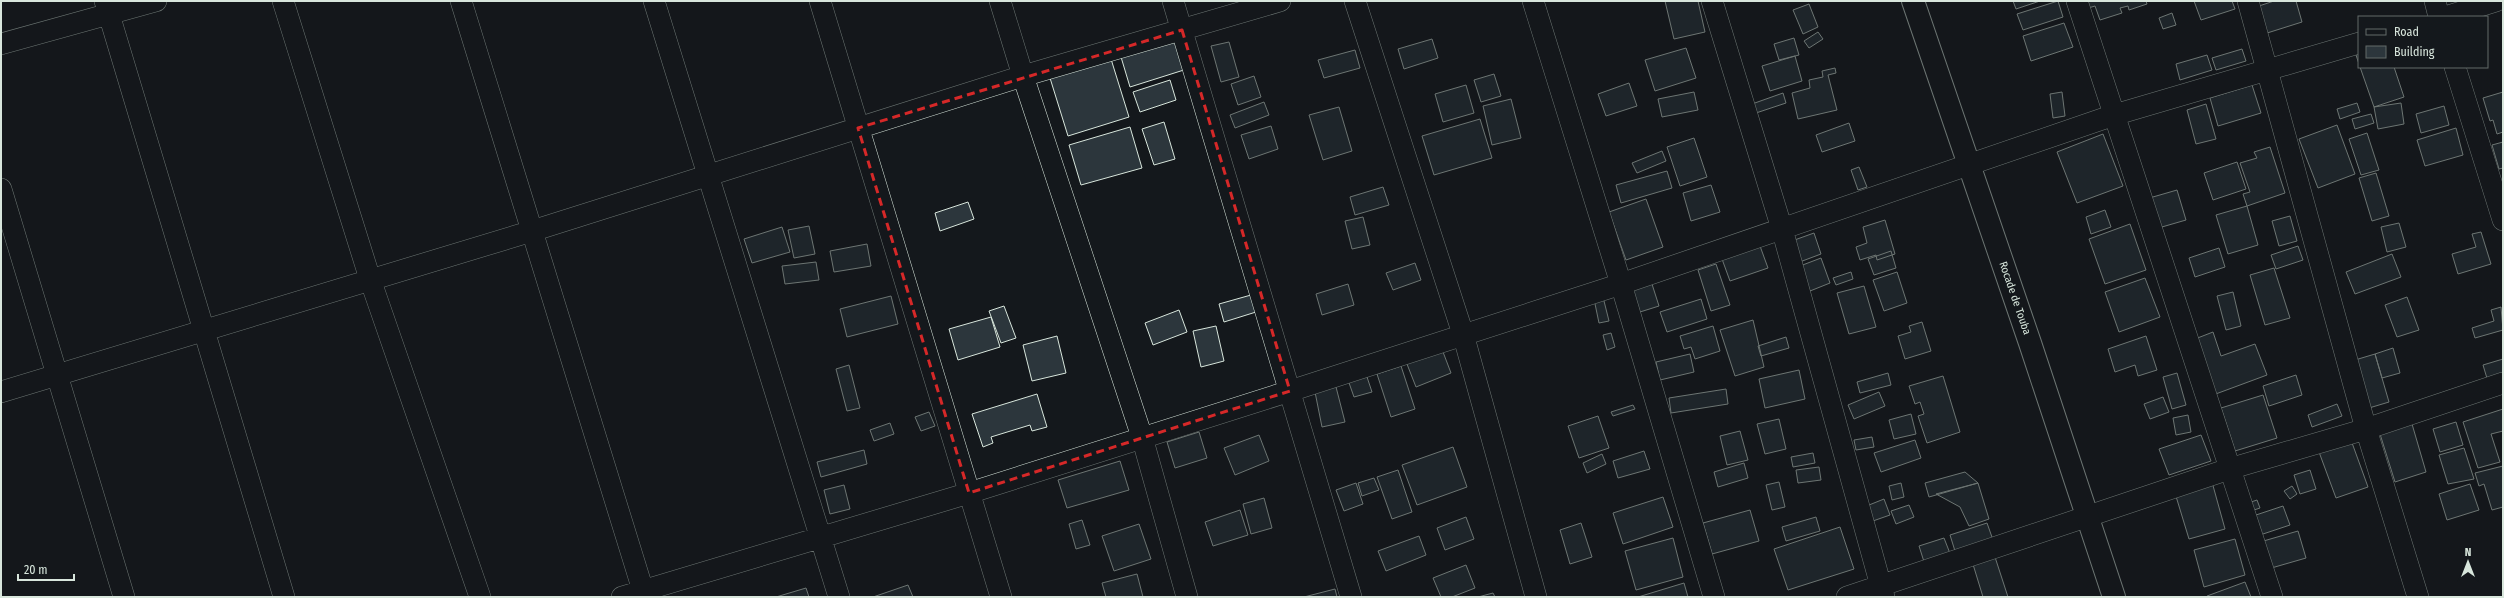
<svg xmlns="http://www.w3.org/2000/svg" width="2504" height="598" viewBox="0 0 2504 598" font-family="'Fira Sans Condensed',sans-serif">
<style>
.building{fill:#2c363c;stroke:#d8e6dc}
.lines{fill:none;stroke-linecap:round;stroke-linejoin:round}
.minor-casing{stroke:#d8e6dc;stroke-width:22}
.major-casing{stroke:#d8e6dc;stroke-width:24}
.minor{stroke:#14181c;stroke-width:21}
.major{stroke:#14181c;stroke-width:22}
.marked{fill:none;stroke:#d62828;stroke-width:3;stroke-dasharray:8 5;stroke-linejoin:round}
.labels{text-anchor:middle;dominant-baseline:central;stroke-width:3;stroke-linejoin:round;paint-order:stroke}
.street-label{font-size:11px;fill:#d8e6dc;stroke:#14181c}
</style>
<rect width="100%" height="100%" fill="#14181c"/>
<path class="building" d="M 1665,1 L 1698,1 L 1705,32 L 1674,39 Z
M 2013,1 L 2040,1 L 2016,9 Z
M 2058,1 L 2063,17 L 2023,30 L 2017,14 Z
M 2083,1 L 2146,1 L 2147,4 L 2129,10 L 2128,6 L 2120,8 L 2122,13 L 2100,20 L 2095,6 L 2085,9 Z
M 2194,1 L 2232,1 L 2235,9 L 2201,20 Z
M 2274,1 L 2296,1 L 2302,22 L 2264,34 L 2256,7 Z
M 1809,4 L 1818,27 L 1803,34 L 1793,10 Z
M 2172,13 L 2176,25 L 2163,29 L 2159,18 Z
M 2064,23 L 2073,47 L 2031,61 L 2023,36 Z
M 1818,32 L 1823,39 L 1809,48 L 1804,41 Z
M 1794,38 L 1799,55 L 1779,60 L 1774,44 Z
M 1178,39 L 1187,69 L 1130,87 L 1121,57 Z
M 1432,39 L 1438,58 L 1404,69 L 1398,49 Z
M 1229,42 L 1239,77 L 1221,82 L 1211,46 Z
M 1686,48 L 1696,78 L 1655,91 L 1645,60 Z
M 2242,49 L 2246,61 L 2216,70 L 2212,58 Z
M 1355,50 L 1360,68 L 1324,78 L 1318,60 Z
M 2359,50 L 2359,64 L 2355,52 Z
M 2207,55 L 2212,70 L 2180,80 L 2176,64 Z
M 1795,56 L 1802,81 L 1770,91 L 1762,66 Z
M 1111,59 L 1129,117 L 1068,136 L 1050,78 Z
M 2360,67 L 2394,67 L 2404,97 L 2374,107 Z
M 1835,68 L 1836,73 L 1828,75 L 1837,110 L 1798,119 L 1792,93 L 1810,88 L 1809,80 L 1823,77 L 1822,71 Z
M 1494,74 L 1501,96 L 1481,102 L 1474,80 Z
M 1254,76 L 1261,97 L 1238,105 L 1231,84 Z
M 1170,80 L 1176,100 L 1140,112 L 1133,92 Z
M 1629,83 L 1637,106 L 1606,116 L 1598,94 Z
M 1466,85 L 1474,113 L 1443,122 L 1435,94 Z
M 2252,85 L 2261,113 L 2218,126 L 2210,98 Z
M 1694,92 L 1698,110 L 1662,117 L 1658,99 Z
M 2062,92 L 2065,116 L 2053,118 L 2050,94 Z
M 2503,92 L 2503,132 L 2497,134 L 2493,120 L 2490,121 L 2483,98 Z
M 1783,93 L 1786,103 L 1756,113 L 1752,104 Z
M 1511,99 L 1521,138 L 1492,145 L 1483,106 Z
M 1264,102 L 1269,115 L 1235,128 L 1230,115 Z
M 2357,103 L 2360,112 L 2340,119 L 2337,109 Z
M 2401,103 L 2404,124 L 2378,129 L 2374,107 Z
M 2206,104 L 2216,139 L 2196,144 L 2187,110 Z
M 2444,106 L 2449,125 L 2421,133 L 2416,114 Z
M 1339,107 L 1352,151 L 1323,160 L 1309,115 Z
M 2371,114 L 2374,123 L 2355,129 L 2352,119 Z
M 1480,119 L 1492,158 L 1434,175 L 1422,136 Z
M 1164,122 L 1175,159 L 1154,165 L 1142,129 Z
M 1849,123 L 1855,141 L 1822,152 L 1816,135 Z
M 2337,125 L 2355,174 L 2318,188 L 2299,139 Z
M 1271,126 L 1278,149 L 1249,159 L 1241,135 Z
M 1130,127 L 1142,168 L 1081,185 L 1069,145 Z
M 2456,128 L 2463,155 L 2425,166 L 2417,140 Z
M 2367,133 L 2379,170 L 2361,175 L 2349,139 Z
M 2103,134 L 2123,186 L 2077,203 L 2057,152 Z
M 1694,138 L 1707,177 L 1680,186 L 1667,147 Z
M 2503,142 L 2503,168 L 2499,169 L 2492,145 Z
M 2270,147 L 2285,193 L 2247,206 L 2243,194 L 2250,192 L 2240,163 L 2257,158 L 2254,152 Z
M 1662,151 L 1666,161 L 1637,173 L 1632,163 Z
M 2237,162 L 2246,189 L 2213,200 L 2204,173 Z
M 1859,167 L 1867,187 L 1858,190 L 1851,170 Z
M 1667,171 L 1672,188 L 1621,203 L 1616,185 Z
M 2376,173 L 2389,216 L 2372,221 L 2359,178 Z
M 1711,185 L 1720,212 L 1691,221 L 1683,193 Z
M 1383,187 L 1389,205 L 1355,215 L 1350,197 Z
M 2177,190 L 2186,220 L 2155,229 L 2146,199 Z
M 1646,199 L 1663,247 L 1626,260 L 1609,212 Z
M 968,202 L 974,219 L 940,231 L 935,213 Z
M 2247,206 L 2258,245 L 2228,254 L 2216,215 Z
M 2105,210 L 2111,227 L 2091,234 L 2086,217 Z
M 2290,216 L 2297,241 L 2279,246 L 2272,221 Z
M 1363,217 L 1370,245 L 1352,249 L 1345,221 Z
M 1885,220 L 1895,254 L 1877,260 L 1876,255 L 1860,260 L 1856,247 L 1867,243 L 1863,227 Z
M 2399,223 L 2406,247 L 2387,252 L 2381,227 Z
M 2130,224 L 2146,270 L 2105,284 L 2089,239 Z
M 809,226 L 815,254 L 794,258 L 788,230 Z
M 782,227 L 790,252 L 752,263 L 744,239 Z
M 2481,232 L 2491,264 L 2458,274 L 2452,254 L 2476,247 L 2472,234 Z
M 1814,233 L 1821,254 L 1797,263 L 1789,242 Z
M 867,244 L 871,266 L 834,272 L 830,251 Z
M 1760,246 L 1768,268 L 1730,281 L 1722,259 Z
M 2298,246 L 2303,260 L 2276,269 L 2271,255 Z
M 2219,248 L 2225,267 L 2195,277 L 2189,258 Z
M 1891,251 L 1896,268 L 1874,275 L 1868,259 Z
M 2392,254 L 2401,277 L 2355,294 L 2346,272 Z
M 1821,258 L 1830,283 L 1810,291 L 1800,266 Z
M 816,262 L 819,280 L 785,284 L 782,266 Z
M 1415,263 L 1421,280 L 1393,290 L 1386,273 Z
M 1716,264 L 1730,305 L 1711,311 L 1698,270 Z
M 2274,268 L 2290,318 L 2265,325 L 2250,275 Z
M 1851,272 L 1853,279 L 1836,285 L 1833,278 Z
M 1897,272 L 1907,303 L 1884,311 L 1873,280 Z
M 2145,278 L 2160,317 L 2119,332 L 2105,292 Z
M 1651,281 L 1659,306 L 1640,312 L 1631,288 Z
M 1348,284 L 1354,305 L 1322,315 L 1316,294 Z
M 1864,286 L 1876,327 L 1849,334 L 1837,293 Z
M 2233,292 L 2241,326 L 2226,330 L 2217,296 Z
M 1251,295 L 1256,312 L 1224,322 L 1219,304 Z
M 891,296 L 898,324 L 847,337 L 840,309 Z
M 1603,297 L 1609,321 L 1599,323 L 1594,299 Z
M 2407,297 L 2419,330 L 2397,337 L 2385,305 Z
M 1701,299 L 1707,319 L 1667,332 L 1660,312 Z
M 1004,306 L 1016,338 L 1001,343 L 989,311 Z
M 2501,307 L 2503,330 L 2475,338 L 2472,328 L 2494,321 L 2491,310 Z
M 1179,310 L 1187,332 L 1153,345 L 1145,323 Z
M 991,317 L 1000,347 L 958,360 L 949,329 Z
M 1753,320 L 1764,367 L 1735,376 L 1720,330 Z
M 1922,322 L 1931,351 L 1905,359 L 1898,336 L 1911,332 L 1909,326 Z
M 1216,326 L 1224,361 L 1201,367 L 1193,331 Z
M 1713,326 L 1720,351 L 1695,359 L 1691,347 L 1684,349 L 1680,336 Z
M 2213,332 L 2221,356 L 2255,344 L 2267,375 L 2213,395 L 2195,339 Z
M 1611,333 L 1615,347 L 1607,350 L 1603,335 Z
M 1057,336 L 1066,373 L 1032,381 L 1023,345 Z
M 2146,336 L 2157,370 L 2138,376 L 2135,365 L 2115,372 L 2108,349 Z
M 1786,337 L 1789,348 L 1761,356 L 1758,346 Z
M 1440,344 L 1451,373 L 1416,387 L 1405,359 Z
M 2393,348 L 2400,373 L 2382,378 L 2375,354 Z
M 1690,354 L 1694,372 L 1660,380 L 1656,362 Z
M 2375,354 L 2389,402 L 2369,408 L 2355,360 Z
M 2503,359 L 2503,381 L 2489,385 L 2483,365 Z
M 849,365 L 860,408 L 847,411 L 836,369 Z
M 1401,366 L 1415,409 L 1391,417 L 1377,374 Z
M 1799,370 L 1805,399 L 1765,408 L 1759,379 Z
M 1888,373 L 1891,385 L 1860,393 L 1857,382 Z
M 2177,373 L 2186,405 L 2172,409 L 2163,377 Z
M 1366,374 L 1372,392 L 1354,397 L 1348,380 Z
M 2296,375 L 2302,395 L 2269,406 L 2263,386 Z
M 1943,376 L 1960,432 L 1927,443 L 1918,416 L 1924,414 L 1920,402 L 1915,404 L 1909,386 Z
M 1336,387 L 1345,422 L 1322,427 L 1315,392 Z
M 1726,389 L 1728,404 L 1671,413 L 1669,398 Z
M 1879,392 L 1885,406 L 1854,419 L 1848,405 Z
M 1037,394 L 1047,427 L 1032,431 L 1030,425 L 991,437 L 993,443 L 983,447 L 972,414 Z
M 2263,395 L 2277,438 L 2235,451 L 2221,408 Z
M 2163,397 L 2169,412 L 2150,419 L 2144,404 Z
M 2337,404 L 2342,416 L 2312,427 L 2308,415 Z
M 1633,405 L 1635,409 L 1613,416 L 1611,412 Z
M 2503,409 L 2503,431 L 2491,434 L 2500,462 L 2478,468 L 2463,422 Z
M 929,412 L 935,426 L 921,431 L 915,417 Z
M 1911,414 L 1916,434 L 1894,439 L 1889,420 Z
M 2188,415 L 2191,432 L 2176,435 L 2173,418 Z
M 1598,416 L 1609,448 L 1579,458 L 1568,426 Z
M 1779,419 L 1786,449 L 1765,454 L 1757,424 Z
M 2456,422 L 2463,445 L 2440,452 L 2433,429 Z
M 890,423 L 894,434 L 874,441 L 870,430 Z
M 2412,424 L 2426,472 L 2395,482 L 2380,434 Z
M 1740,431 L 1748,460 L 1727,465 L 1720,436 Z
M 1199,432 L 1207,458 L 1175,468 L 1167,442 Z
M 1259,435 L 1269,461 L 1235,475 L 1224,448 Z
M 2201,435 L 2211,461 L 2169,475 L 2159,449 Z
M 1872,437 L 1874,447 L 1856,450 L 1854,440 Z
M 1915,440 L 1921,458 L 1881,472 L 1874,453 Z
M 2351,440 L 2368,487 L 2336,498 L 2319,452 Z
M 1453,447 L 1467,487 L 1417,505 L 1402,465 Z
M 2464,448 L 2474,479 L 2448,484 L 2439,455 Z
M 864,450 L 867,464 L 821,477 L 817,462 Z
M 1644,451 L 1650,469 L 1618,478 L 1613,461 Z
M 1813,453 L 1815,463 L 1793,467 L 1791,457 Z
M 1602,454 L 1606,464 L 1587,473 L 1583,463 Z
M 1120,461 L 1129,490 L 1067,508 L 1058,480 Z
M 1744,463 L 1748,478 L 1718,487 L 1714,472 Z
M 2503,466 L 2503,507 L 2492,510 L 2484,484 L 2479,486 L 2475,473 Z
M 1819,467 L 1821,480 L 1798,483 L 1796,470 Z
M 1398,470 L 1412,512 L 1392,519 L 1377,477 Z
M 2310,470 L 2316,489 L 2300,494 L 2294,475 Z
M 1965,472 L 1978,483 L 1929,497 L 1925,483 Z
M 1374,478 L 1379,490 L 1362,496 L 1358,483 Z
M 1779,482 L 1785,507 L 1772,510 L 1766,485 Z
M 2212,482 L 2225,529 L 2189,539 L 2175,493 Z
M 1356,483 L 1363,504 L 1344,511 L 1336,490 Z
M 1901,483 L 1904,497 L 1892,500 L 1889,486 Z
M 1978,483 L 1989,519 L 1969,526 L 1960,507 L 1936,494 Z
M 2470,484 L 2479,510 L 2447,520 L 2439,494 Z
M 844,485 L 850,509 L 830,514 L 824,490 Z
M 2292,486 L 2297,494 L 2290,499 L 2284,491 Z
M 1663,497 L 1673,527 L 1623,544 L 1613,513 Z
M 1264,498 L 1272,528 L 1251,534 L 1243,504 Z
M 1884,499 L 1890,515 L 1870,522 L 1864,507 Z
M 2257,500 L 2260,508 L 2248,512 L 2245,504 Z
M 1909,505 L 1914,517 L 1896,524 L 1891,511 Z
M 2283,506 L 2290,525 L 2257,536 L 2250,517 Z
M 1240,510 L 1248,535 L 1213,546 L 1205,522 Z
M 1750,510 L 1759,541 L 1712,554 L 1703,523 Z
M 1466,517 L 1474,539 L 1445,550 L 1437,528 Z
M 1816,517 L 1820,531 L 1786,541 L 1782,527 Z
M 1082,520 L 1090,545 L 1076,549 L 1069,524 Z
M 1581,523 L 1592,557 L 1570,564 L 1560,530 Z
M 1987,523 L 1993,540 L 1955,551 L 1950,535 Z
M 1139,524 L 1151,559 L 1114,571 L 1102,536 Z
M 1840,527 L 1854,569 L 1788,590 L 1774,549 Z
M 2298,531 L 2306,558 L 2268,569 L 2260,542 Z
M 1419,536 L 1426,555 L 1386,571 L 1378,551 Z
M 1673,538 L 1683,577 L 1636,590 L 1625,551 Z
M 1944,538 L 1951,556 L 1926,568 L 1919,546 Z
M 2235,539 L 2245,575 L 2204,587 L 2194,550 Z
M 1994,554 L 2008,597 L 1983,597 L 1972,561 Z
M 1466,565 L 1475,588 L 1452,597 L 1441,597 L 1433,578 Z
M 1137,574 L 1143,597 L 1106,597 L 1102,583 Z
M 2245,582 L 2251,597 L 2208,597 L 2207,596 Z
M 1684,583 L 1688,597 L 1638,597 Z
M 908,585 L 913,597 L 873,597 Z
M 806,588 L 809,597 L 776,597 Z
M 1335,589 L 1337,597 L 1304,597 Z
M 1493,593 L 1495,597 L 1478,597 Z"/>
<g class="lines">
<g class="minor-casing">
<path id="minor" d="M 105,1 L 284,597
M 283,1 L 370,279 L 480,597
M 461,1 L 645,597
M 654,1 L 839,597
M 820,1 L 1001,597
M 1000,1 L 1023,76 L 1142,437 L 1187,597
M 1173,1 L 1351,597
M 1355,1 L 1463,334 L 1536,597
M 1533,1 L 1621,284 L 1714,597
M 1712,1 L 1782,229 L 1884,597
M 2077,1 L 2272,597
M 2248,1 L 2366,429 L 2418,597
M 2435,1 L 2439,17
M 2445,17 L 2496,1
M 1,44 L 156,1
M 2455,67 L 2503,220
M 1,189 L 124,597
M 1,392 L 532,231 L 1023,76 L 1280,1
M 622,597 L 969,493 L 1290,391 L 1621,284 L 2114,115 L 2359,43
M 1847,597 L 2229,469 L 2366,429 L 2503,383"/>
</g>
<g class="major-casing">
<path id="major" d="M 1913,1 L 2030,343 L 2114,597"/>
</g>
<use href="#minor" class="minor"/>
<use href="#major" class="major"/>
</g>
<path d="M0 0H2504V598H0ZM 1182,30 L 1290,391 L 969,493 L 858,128 Z" fill="#14181c" fill-opacity=".55" fill-rule="evenodd"/>
<path class="marked" d="M 1182,30 L 1290,391 L 969,493 L 858,128 Z"/>
<g class="labels">
<g class="street-label">
<text transform="translate(2015 298) rotate(71)">Rocade de Touba</text>
</g>
</g>
<rect width="2504" height="598" fill="none" stroke="#d8e6dc" stroke-width="4"/>
<rect x="2358" y="16" width="130" height="52" fill="#14181c" stroke="#626a69"/>
<rect x="2366" y="29" width="20" height="6" fill="#14181c" stroke="#626a69"/>
<text x="2394" y="36" font-size="12" fill="#d8e6dc">Road</text>
<rect x="2366" y="46" width="20" height="12" fill="#2c363c" stroke="#626a69"/>
<text x="2394" y="56" font-size="12" fill="#d8e6dc">Building</text>
<g transform="translate(2468 562)" stroke="#14181c" stroke-width="3" paint-order="stroke">
<path d="M0-3L7 15L0 10L-7 15Z" fill="#d8e6dc"/>
<text y="-6" font-size="11" font-weight="bold" text-anchor="middle" fill="#d8e6dc">N</text>
</g>
<path d="M18 574v6h56v-6" fill="none" stroke="#d8e6dc" stroke-width="2"/>
<text x="24" y="574" font-size="12" fill="#d8e6dc" stroke="#14181c" stroke-width="3" paint-order="stroke">20 m</text>
</svg>
